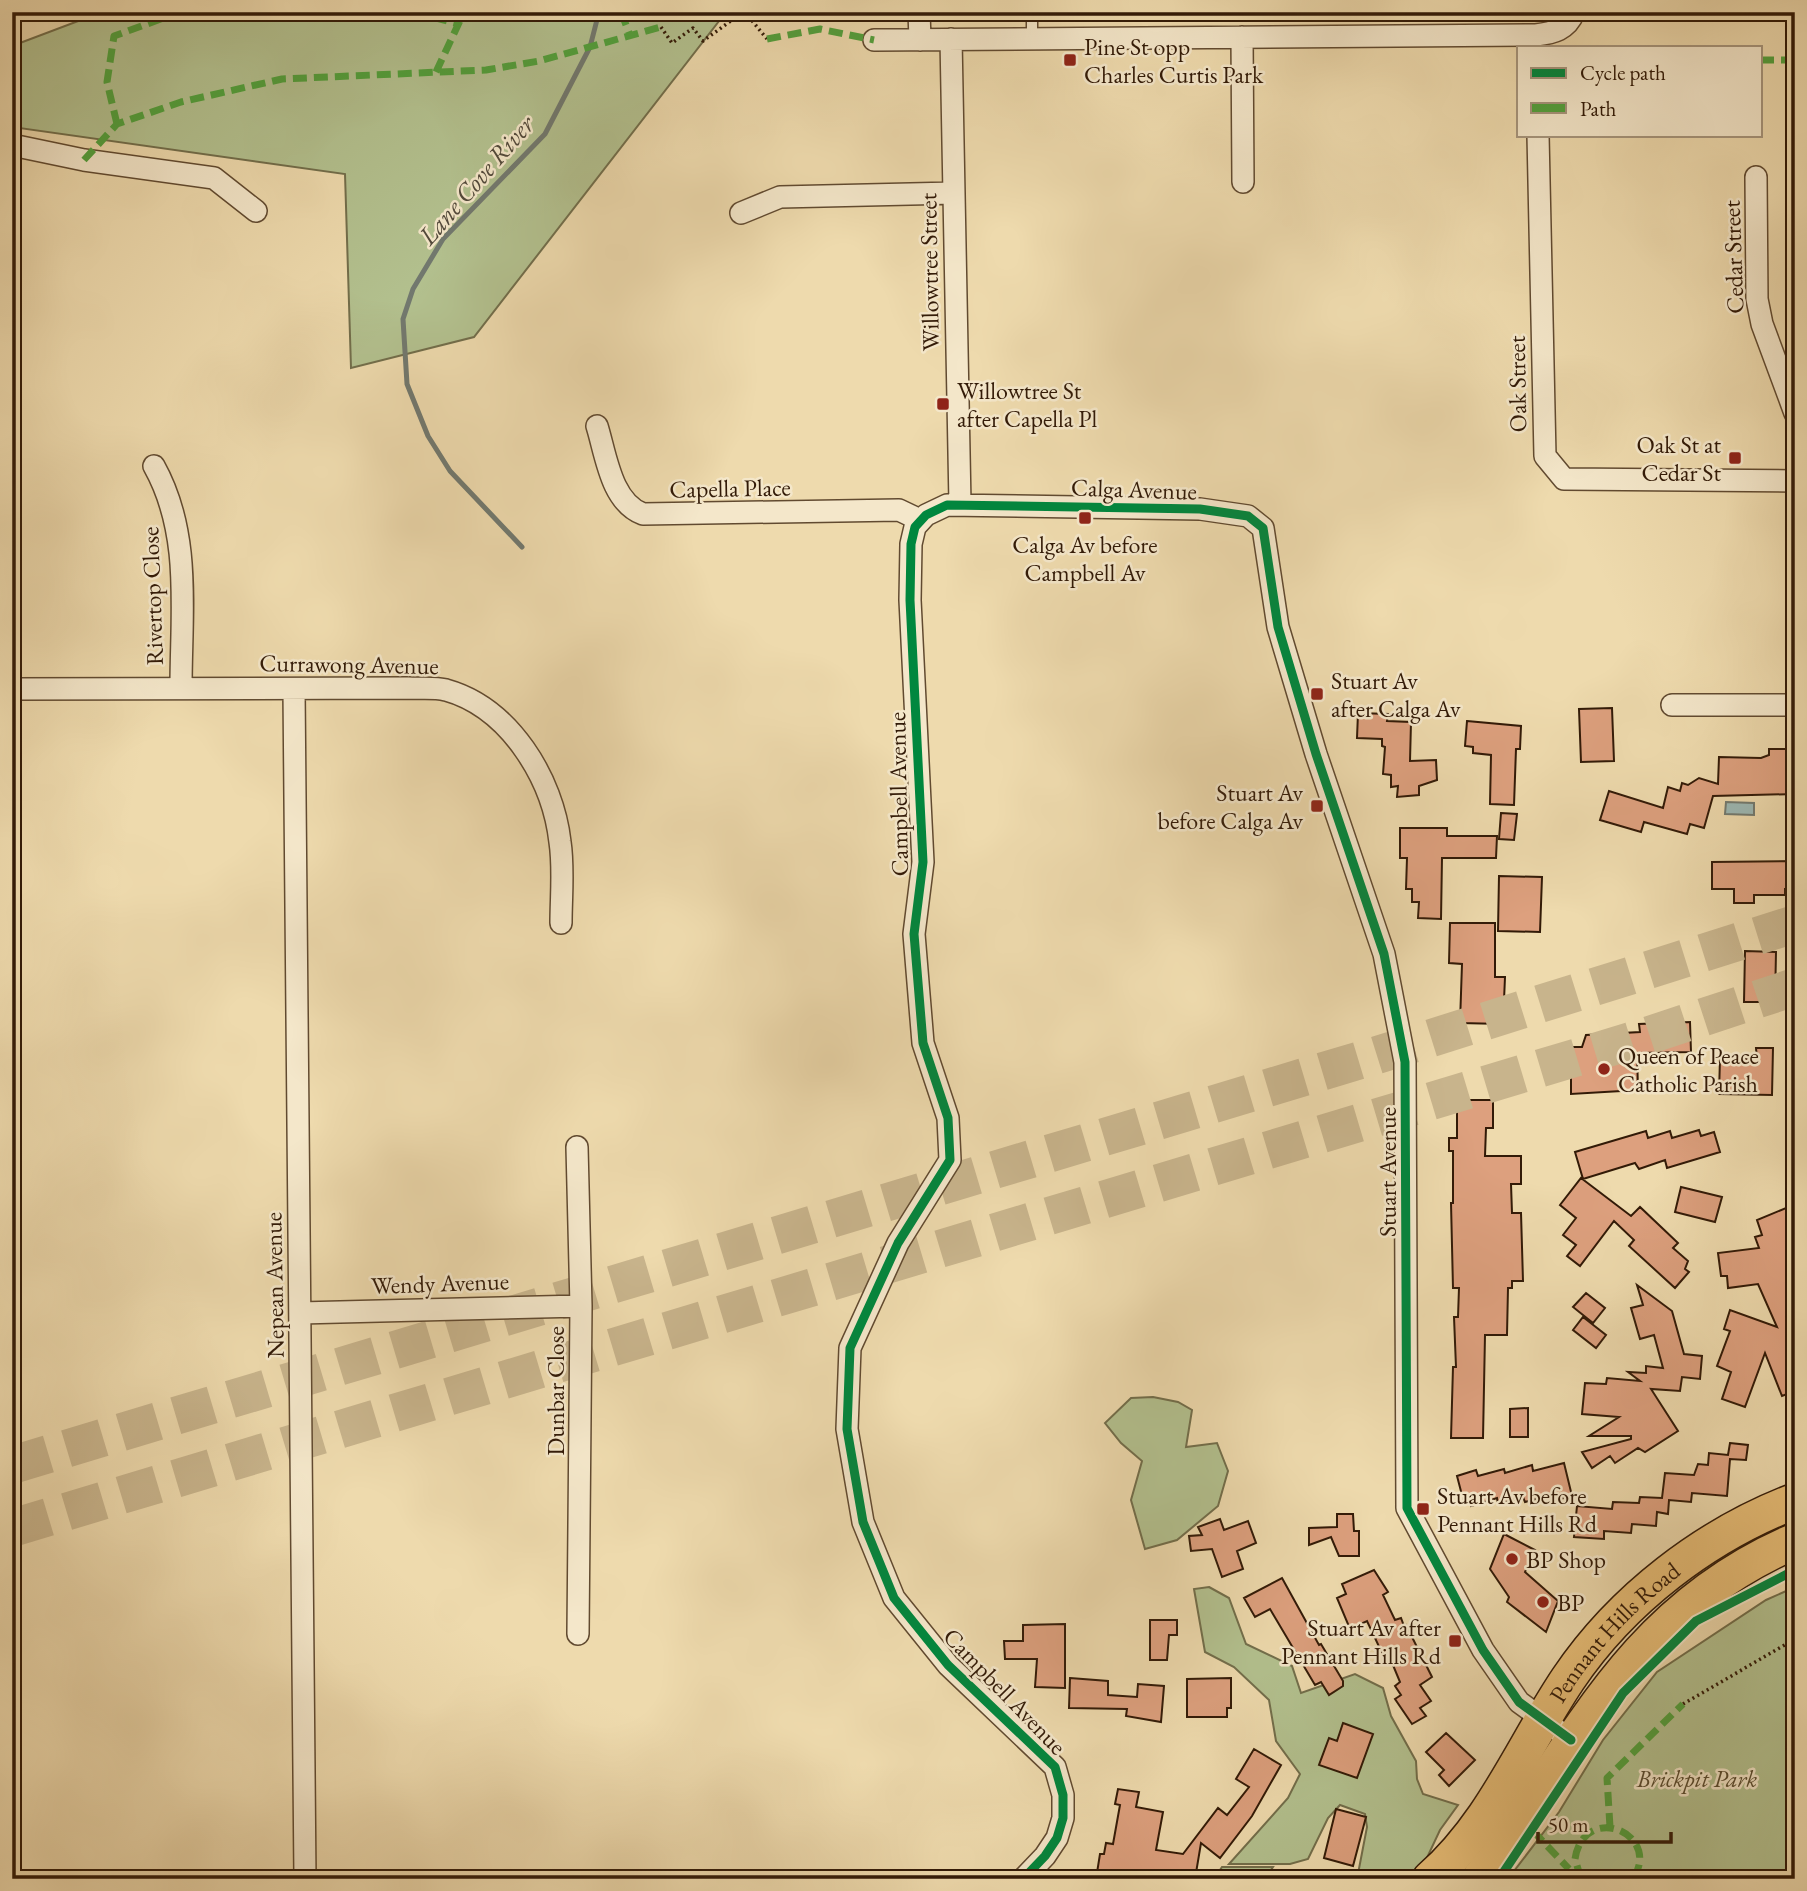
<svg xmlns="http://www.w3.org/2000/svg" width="1807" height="1891" viewBox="0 0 1807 1891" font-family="'EB Garamond',serif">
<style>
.green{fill:#b3c18f;stroke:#726e4b;stroke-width:2}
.water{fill:#9cb8b4;stroke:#72796f;stroke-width:2}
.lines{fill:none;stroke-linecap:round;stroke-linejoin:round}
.stream{stroke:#72796f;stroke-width:5}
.building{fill:#dda07e;stroke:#321a07;stroke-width:2}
.motorway-tunnel{stroke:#c8b48c;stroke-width:38;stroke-dasharray:38 19;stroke-linecap:butt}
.service-casing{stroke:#614a30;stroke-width:13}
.minor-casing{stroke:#614a30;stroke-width:24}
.trunk-casing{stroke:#321a07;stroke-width:38}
.path{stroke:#321a07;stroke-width:3.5;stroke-dasharray:2 3.5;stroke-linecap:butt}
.service{stroke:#f4e7ca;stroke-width:10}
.minor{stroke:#f4e7ca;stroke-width:21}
.trunk{stroke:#e7bd76;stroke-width:35}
.quiet{stroke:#52a13d;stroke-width:7;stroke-dasharray:14 7;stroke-linecap:butt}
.cycleway-casing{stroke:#f4e7ca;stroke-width:13}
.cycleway{stroke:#00873e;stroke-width:9}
.poi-dot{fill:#8f2418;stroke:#f4e7ca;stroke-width:2.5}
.labels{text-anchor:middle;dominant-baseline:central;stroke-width:5;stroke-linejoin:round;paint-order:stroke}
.poi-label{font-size:24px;fill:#321a07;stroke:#f4e7ca;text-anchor:start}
.street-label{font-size:24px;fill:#321a07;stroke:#f4e7ca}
.park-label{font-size:24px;font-style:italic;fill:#594c30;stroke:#f4e7ca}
.water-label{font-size:26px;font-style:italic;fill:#52493b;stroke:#f4e7ca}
</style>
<rect width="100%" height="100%" fill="#eedaad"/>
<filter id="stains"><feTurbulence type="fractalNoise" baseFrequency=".00286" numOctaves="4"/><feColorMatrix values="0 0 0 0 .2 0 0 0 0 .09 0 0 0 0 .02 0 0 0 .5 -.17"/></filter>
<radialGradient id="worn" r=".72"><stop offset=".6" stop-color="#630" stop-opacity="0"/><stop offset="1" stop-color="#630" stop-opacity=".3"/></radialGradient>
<path class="green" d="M 102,12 L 726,12 L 474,337 L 351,368 L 345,174 L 12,127 L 12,46 Z
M 1153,1397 L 1178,1402 L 1192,1410 L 1186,1447 L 1217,1443 L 1228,1471 L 1218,1506 L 1177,1540 L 1145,1549 L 1131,1500 L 1142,1461 L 1121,1443 L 1105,1423 L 1131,1398 Z
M 1209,1587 L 1229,1598 L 1246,1644 L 1292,1666 L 1301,1693 L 1355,1674 L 1383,1688 L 1391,1716 L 1416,1761 L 1417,1779 L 1423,1794 L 1458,1805 L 1440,1830 L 1417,1879 L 1357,1879 L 1367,1827 L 1365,1814 L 1340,1805 L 1328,1818 L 1308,1859 L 1290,1864 L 1229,1864 L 1288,1798 L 1300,1774 L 1276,1741 L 1269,1700 L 1234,1667 L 1205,1652 L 1194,1589 Z
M 1795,1587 L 1795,1879 L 1508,1879 L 1559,1812 L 1603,1740 L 1657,1672 L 1766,1600 Z
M 1222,1867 L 1273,1867 L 1265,1879 L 1214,1879 Z"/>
<path class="water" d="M 1726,802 L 1754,803 L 1754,815 L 1725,814 Z"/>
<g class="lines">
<path class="stream" d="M 522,547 L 450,471 L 428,436 L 407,384 L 403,319 L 413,289 L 443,239 L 545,134 L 590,47 L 599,12"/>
</g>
<path class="building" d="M 1612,708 L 1614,761 L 1581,762 L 1579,709 Z
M 1358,713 L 1388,714 L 1387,721 L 1411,722 L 1410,761 L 1436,760 L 1437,780 L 1419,786 L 1419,795 L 1397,797 L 1398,786 L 1391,787 L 1391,775 L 1383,774 L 1385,747 L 1382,746 L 1382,739 L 1357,738 Z
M 1467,721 L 1521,726 L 1520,749 L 1516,749 L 1514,805 L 1490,804 L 1491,755 L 1473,753 L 1473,747 L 1465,746 Z
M 1769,749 L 1786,749 L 1786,753 L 1795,753 L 1795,794 L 1713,796 L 1704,828 L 1690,824 L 1687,834 L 1644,822 L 1641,832 L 1600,820 L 1609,791 L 1663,808 L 1668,787 L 1680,791 L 1682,783 L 1688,785 L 1699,778 L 1718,784 L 1719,757 L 1761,758 L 1769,755 Z
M 1501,813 L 1517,814 L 1514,840 L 1499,839 Z
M 1400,828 L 1447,828 L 1447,836 L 1497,836 L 1496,858 L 1442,858 L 1441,919 L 1418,918 L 1419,902 L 1412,902 L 1412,889 L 1406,889 L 1407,858 L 1400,858 Z
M 1795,861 L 1795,889 L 1785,889 L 1785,895 L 1754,895 L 1754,903 L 1734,903 L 1734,889 L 1712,889 L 1712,862 Z
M 1499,876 L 1542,877 L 1540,932 L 1498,931 Z
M 1450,923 L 1495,923 L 1495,977 L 1505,977 L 1503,1024 L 1460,1023 L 1462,964 L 1449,963 Z
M 1745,951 L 1776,952 L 1775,1002 L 1744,1002 Z
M 1690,1022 L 1691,1052 L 1637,1053 L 1638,1090 L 1571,1094 L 1571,1047 L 1582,1047 L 1586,1035 L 1640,1032 L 1639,1024 Z
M 1756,1048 L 1773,1048 L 1772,1095 L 1719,1094 L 1720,1058 L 1757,1059 Z
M 1457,1100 L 1493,1100 L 1493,1128 L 1486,1128 L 1485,1156 L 1521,1156 L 1521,1184 L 1511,1184 L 1512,1213 L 1521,1213 L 1523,1281 L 1512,1281 L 1512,1288 L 1508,1288 L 1507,1335 L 1485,1335 L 1483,1438 L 1451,1438 L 1453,1367 L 1456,1367 L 1454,1317 L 1458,1317 L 1459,1288 L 1453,1288 L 1451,1203 L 1453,1203 L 1453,1151 L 1449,1151 L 1449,1138 L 1457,1138 Z
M 1699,1130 L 1701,1136 L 1714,1132 L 1720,1152 L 1667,1168 L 1665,1160 L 1639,1169 L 1635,1163 L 1583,1179 L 1575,1152 L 1646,1131 L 1648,1138 L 1670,1131 L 1672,1138 Z
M 1581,1178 L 1631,1216 L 1640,1207 L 1678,1243 L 1673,1248 L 1688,1261 L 1685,1269 L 1689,1272 L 1675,1288 L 1629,1246 L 1634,1240 L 1614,1221 L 1580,1266 L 1567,1256 L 1576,1245 L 1563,1235 L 1576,1218 L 1560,1205 Z
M 1681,1187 L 1722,1197 L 1715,1222 L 1675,1212 Z
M 1786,1208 L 1793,1227 L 1789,1230 L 1795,1244 L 1787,1248 L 1795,1266 L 1795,1274 L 1788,1277 L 1795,1293 L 1795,1391 L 1782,1396 L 1765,1353 L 1745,1407 L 1722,1399 L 1731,1372 L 1717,1366 L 1730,1331 L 1724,1329 L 1730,1310 L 1777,1327 L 1758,1284 L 1728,1288 L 1727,1276 L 1721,1276 L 1718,1253 L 1759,1248 L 1755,1237 L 1762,1235 L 1757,1220 Z
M 1637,1285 L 1672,1311 L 1684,1354 L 1702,1356 L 1700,1379 L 1682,1377 L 1680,1391 L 1651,1389 L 1678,1431 L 1645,1452 L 1638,1448 L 1615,1463 L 1610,1456 L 1592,1468 L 1582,1452 L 1631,1439 L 1631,1436 L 1589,1436 L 1619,1417 L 1582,1414 L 1585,1383 L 1606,1384 L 1607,1378 L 1640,1381 L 1628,1372 L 1646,1373 L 1646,1366 L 1663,1368 L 1654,1335 L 1640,1339 L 1631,1308 L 1643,1305 Z
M 1586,1293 L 1605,1308 L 1593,1323 L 1573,1307 Z
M 1583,1317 L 1606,1335 L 1596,1348 L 1573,1330 Z
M 1528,1408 L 1528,1437 L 1510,1437 L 1510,1409 Z
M 1730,1443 L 1748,1445 L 1746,1460 L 1730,1459 L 1727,1496 L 1692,1493 L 1691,1502 L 1669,1500 L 1668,1514 L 1657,1512 L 1656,1526 L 1632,1524 L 1631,1533 L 1604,1531 L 1604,1539 L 1574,1537 L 1577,1506 L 1612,1509 L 1613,1502 L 1639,1503 L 1640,1497 L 1662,1498 L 1665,1473 L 1694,1475 L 1698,1464 L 1708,1465 L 1709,1453 L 1728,1455 Z
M 1564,1463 L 1572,1496 L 1552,1501 L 1551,1495 L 1525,1502 L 1523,1497 L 1498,1504 L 1497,1498 L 1471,1506 L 1469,1497 L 1463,1499 L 1457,1476 L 1476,1470 L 1478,1476 L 1504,1469 L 1505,1473 L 1532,1465 L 1533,1471 Z
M 1337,1514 L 1353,1514 L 1354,1531 L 1359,1531 L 1359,1556 L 1339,1556 L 1331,1537 L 1309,1545 L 1309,1528 L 1337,1527 Z
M 1220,1519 L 1224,1530 L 1248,1521 L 1256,1543 L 1237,1551 L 1243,1569 L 1222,1577 L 1212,1549 L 1191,1551 L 1189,1536 L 1202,1535 L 1198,1527 Z
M 1504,1534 L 1535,1550 L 1525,1572 L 1558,1601 L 1546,1632 L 1507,1602 L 1509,1597 L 1490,1569 Z
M 1374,1570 L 1388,1592 L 1383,1595 L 1395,1620 L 1401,1618 L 1404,1626 L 1406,1625 L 1432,1677 L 1420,1685 L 1431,1701 L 1420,1708 L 1426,1716 L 1412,1724 L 1395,1699 L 1401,1695 L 1395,1686 L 1400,1682 L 1388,1653 L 1383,1655 L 1367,1621 L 1350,1629 L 1337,1598 L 1346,1594 L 1342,1584 Z
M 1282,1578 L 1319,1645 L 1321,1644 L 1343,1681 L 1343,1686 L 1329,1695 L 1321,1682 L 1315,1685 L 1270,1609 L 1255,1617 L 1244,1598 Z
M 1150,1620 L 1177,1620 L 1177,1635 L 1169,1635 L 1167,1660 L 1150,1660 Z
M 1065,1624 L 1065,1688 L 1035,1687 L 1037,1659 L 1005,1659 L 1004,1641 L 1023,1641 L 1023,1625 Z
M 1070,1678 L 1108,1681 L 1108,1695 L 1137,1697 L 1138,1684 L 1164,1686 L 1161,1722 L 1126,1716 L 1127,1709 L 1069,1708 Z
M 1231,1678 L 1231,1708 L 1227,1708 L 1227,1717 L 1187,1717 L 1187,1679 Z
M 1343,1723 L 1373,1734 L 1357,1778 L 1319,1765 L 1329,1738 L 1337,1741 Z
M 1446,1733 L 1475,1760 L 1449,1786 L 1439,1775 L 1444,1770 L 1426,1752 Z
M 1254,1749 L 1281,1765 L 1252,1816 L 1220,1858 L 1201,1843 L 1195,1879 L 1143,1874 L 1142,1879 L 1096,1879 L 1100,1854 L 1104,1854 L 1106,1843 L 1113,1844 L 1120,1805 L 1115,1804 L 1118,1789 L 1139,1792 L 1136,1807 L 1163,1812 L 1156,1850 L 1183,1854 L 1218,1808 L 1227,1815 L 1249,1787 L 1236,1779 Z
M 1336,1809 L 1366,1817 L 1353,1866 L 1324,1858 Z"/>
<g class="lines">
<path class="motorway-tunnel" d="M 12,1465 L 1374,1056 L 1795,924
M 12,1528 L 1631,1041 L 1795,987"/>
<g class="service-casing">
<path id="service" d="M 1032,12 L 1032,39"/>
</g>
<g class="minor-casing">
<path id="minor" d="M 919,12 L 920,40
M 1242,37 L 1243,182
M 951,39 L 960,504
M 874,40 L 1536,35 C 1553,33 1567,30 1574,12
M 1538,135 L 1545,456 L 1564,479 L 1795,481
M 12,145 L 84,160 L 214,178 L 256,211
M 1756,177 L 1757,299 L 1762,324 L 1795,413
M 741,213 L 780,197 L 954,193
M 597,426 C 606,455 611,502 643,514 L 899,510 L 920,520
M 154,466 C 192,534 181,612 181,687
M 12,689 L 408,688 C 420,689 434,687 446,690 C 510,708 553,779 560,842 C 564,868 561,897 561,923
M 294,690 L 305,1879
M 1672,705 L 1795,705
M 577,1147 L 581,1306 L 578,1634
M 300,1313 L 581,1306
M 1023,1879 L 1045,1856 L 1057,1838 L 1063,1818 L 1063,1795 L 1055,1767 L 948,1665 L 894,1598 L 863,1522 L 847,1429 L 850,1348 L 898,1243 L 950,1160 L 948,1118 L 923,1043 L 914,934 L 923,862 L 910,600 L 911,544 L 915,527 L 926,515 L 947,505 L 1200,509 L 1248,516 L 1263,528 L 1278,627 L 1316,754 L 1384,954 L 1405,1062 L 1407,1508 L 1483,1650 L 1519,1702 L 1571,1740"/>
</g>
<g class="trunk-casing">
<g id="trunk">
<path id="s1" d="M 1430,1879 C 1493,1824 1523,1746 1568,1679 C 1622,1599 1706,1535 1795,1501"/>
<path d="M 1479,1879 L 1497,1857 C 1583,1727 1642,1606 1795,1541"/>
</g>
</g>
<path class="path" d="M 745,12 L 767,39
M 661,27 L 672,43 L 693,28 L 703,41 L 743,12
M 1683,1704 L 1795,1639"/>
<use href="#service" class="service"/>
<use href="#minor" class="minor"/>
<use href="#trunk" class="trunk"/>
<path class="quiet" d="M 413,12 L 459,24
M 621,12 L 631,38
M 767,39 L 820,29 L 874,40
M 1760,60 L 1795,60
M 436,72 L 464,12
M 117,124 L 107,82 L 114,36 L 180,12
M 84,160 L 117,124 L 181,102 L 282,79 L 486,70 L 539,61 L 661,27
M 1610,1827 L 1607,1778 L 1683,1704
M 1533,1831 L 1569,1869
M 1581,1879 L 1575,1859 C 1584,1801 1663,1833 1633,1879"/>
<g class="cycleway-casing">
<path id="cycleway" d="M 1023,1879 L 1045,1856 L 1057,1838 L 1063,1818 L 1063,1795 L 1055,1767 L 948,1665 L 894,1598 L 863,1522 L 847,1429 L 850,1348 L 898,1243 L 950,1160 L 948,1118 L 923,1043 L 914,934 L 923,862 L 910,600 L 911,544 L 915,527 L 926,515 L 947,505 L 1200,509 L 1248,516 L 1263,528 L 1278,627 L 1316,754 L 1384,954 L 1405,1062 L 1407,1508 L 1483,1650 L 1519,1702 L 1571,1740
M 1499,1879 L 1623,1693 L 1696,1621 L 1795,1570"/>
</g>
<use href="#cycleway" class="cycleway"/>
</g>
<g class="poi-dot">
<rect x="1063" y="53" width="14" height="14" rx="3.5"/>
<rect x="936" y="397" width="14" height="14" rx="3.5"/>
<rect x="1728" y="451" width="14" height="14" rx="3.5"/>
<rect x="1078" y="511" width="14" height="14" rx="3.5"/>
<rect x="1310" y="687" width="14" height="14" rx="3.5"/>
<rect x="1310" y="799" width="14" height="14" rx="3.5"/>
<circle cx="1604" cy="1069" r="7"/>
<rect x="1416" y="1502" width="14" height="14" rx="3.5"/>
<circle cx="1512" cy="1559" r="7"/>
<circle cx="1543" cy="1602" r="7"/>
<rect x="1448" y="1634" width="14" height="14" rx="3.5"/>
</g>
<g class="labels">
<g class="poi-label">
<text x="1084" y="46">Pine St opp<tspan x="1084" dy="28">Charles Curtis Park</tspan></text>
<text x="957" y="390">Willowtree St<tspan x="957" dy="28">after Capella Pl</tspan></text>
<text x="1721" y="444" text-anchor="end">Oak St at<tspan x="1721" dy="28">Cedar St</tspan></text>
<text x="1085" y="544" text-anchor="middle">Calga Av before<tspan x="1085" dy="28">Campbell Av</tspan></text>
<text x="1331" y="680">Stuart Av<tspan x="1331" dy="28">after Calga Av</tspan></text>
<text x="1303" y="792" text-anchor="end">Stuart Av<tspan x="1303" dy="28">before Calga Av</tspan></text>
<text x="1618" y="1055">Queen of Peace<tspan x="1618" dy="28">Catholic Parish</tspan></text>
<text x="1437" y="1495">Stuart Av before<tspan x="1437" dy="28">Pennant Hills Rd</tspan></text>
<text x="1526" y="1559">BP Shop</text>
<text x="1557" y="1602">BP</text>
<text x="1441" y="1627" text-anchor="end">Stuart Av after<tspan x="1441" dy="28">Pennant Hills Rd</tspan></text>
</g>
<g class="street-label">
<text transform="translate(1733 257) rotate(-92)">Cedar Street</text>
<text transform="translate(929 272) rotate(-91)">Willowtree Street</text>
<text transform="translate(1517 384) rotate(-91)">Oak Street</text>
<text transform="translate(730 488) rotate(-1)">Capella Place</text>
<text transform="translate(1134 489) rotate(2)">Calga Avenue</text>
<text transform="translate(152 596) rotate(-92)">Rivertop Close</text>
<text transform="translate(349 664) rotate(1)">Currawong Avenue</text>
<text transform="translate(898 794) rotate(-91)">Campbell Avenue</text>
<text transform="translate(1387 1172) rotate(-90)">Stuart Avenue</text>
<text transform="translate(440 1283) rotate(-2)">Wendy Avenue</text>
<text transform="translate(274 1285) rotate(-91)">Nepean Avenue</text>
<text transform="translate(555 1391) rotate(-90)">Dunbar Close</text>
<text stroke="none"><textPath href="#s1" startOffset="310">Pennant Hills Road</textPath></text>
<text transform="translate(1005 1691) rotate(46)">Campbell Avenue</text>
</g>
<g class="park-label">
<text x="1697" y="1778">Brickpit Park</text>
</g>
<g class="water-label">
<text transform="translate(476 180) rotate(-49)">Lane Cove River</text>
</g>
</g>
<rect width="1807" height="1891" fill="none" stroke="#eedaad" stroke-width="42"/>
<rect x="14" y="14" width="1779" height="1863" fill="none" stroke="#321a07" stroke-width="3.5"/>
<rect x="21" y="21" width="1765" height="1849" fill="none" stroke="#321a07" stroke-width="2"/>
<rect x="1517" y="46" width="245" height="91" fill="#f4e7ca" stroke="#a6957c" stroke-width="2"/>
<rect x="1531" y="68" width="35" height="10" fill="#00873e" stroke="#a6957c" stroke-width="2"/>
<text x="1580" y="80" font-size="21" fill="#321a07">Cycle path</text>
<rect x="1531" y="103" width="35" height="10" fill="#52a13d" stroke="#a6957c" stroke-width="2"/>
<text x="1580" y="116" font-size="21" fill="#321a07">Path</text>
<path d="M1538 1832v10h133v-10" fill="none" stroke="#321a07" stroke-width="3.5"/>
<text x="1548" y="1832" font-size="21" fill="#321a07" stroke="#f4e7ca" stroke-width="5" paint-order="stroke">50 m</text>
<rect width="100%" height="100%" filter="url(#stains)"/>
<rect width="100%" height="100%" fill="url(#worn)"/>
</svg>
